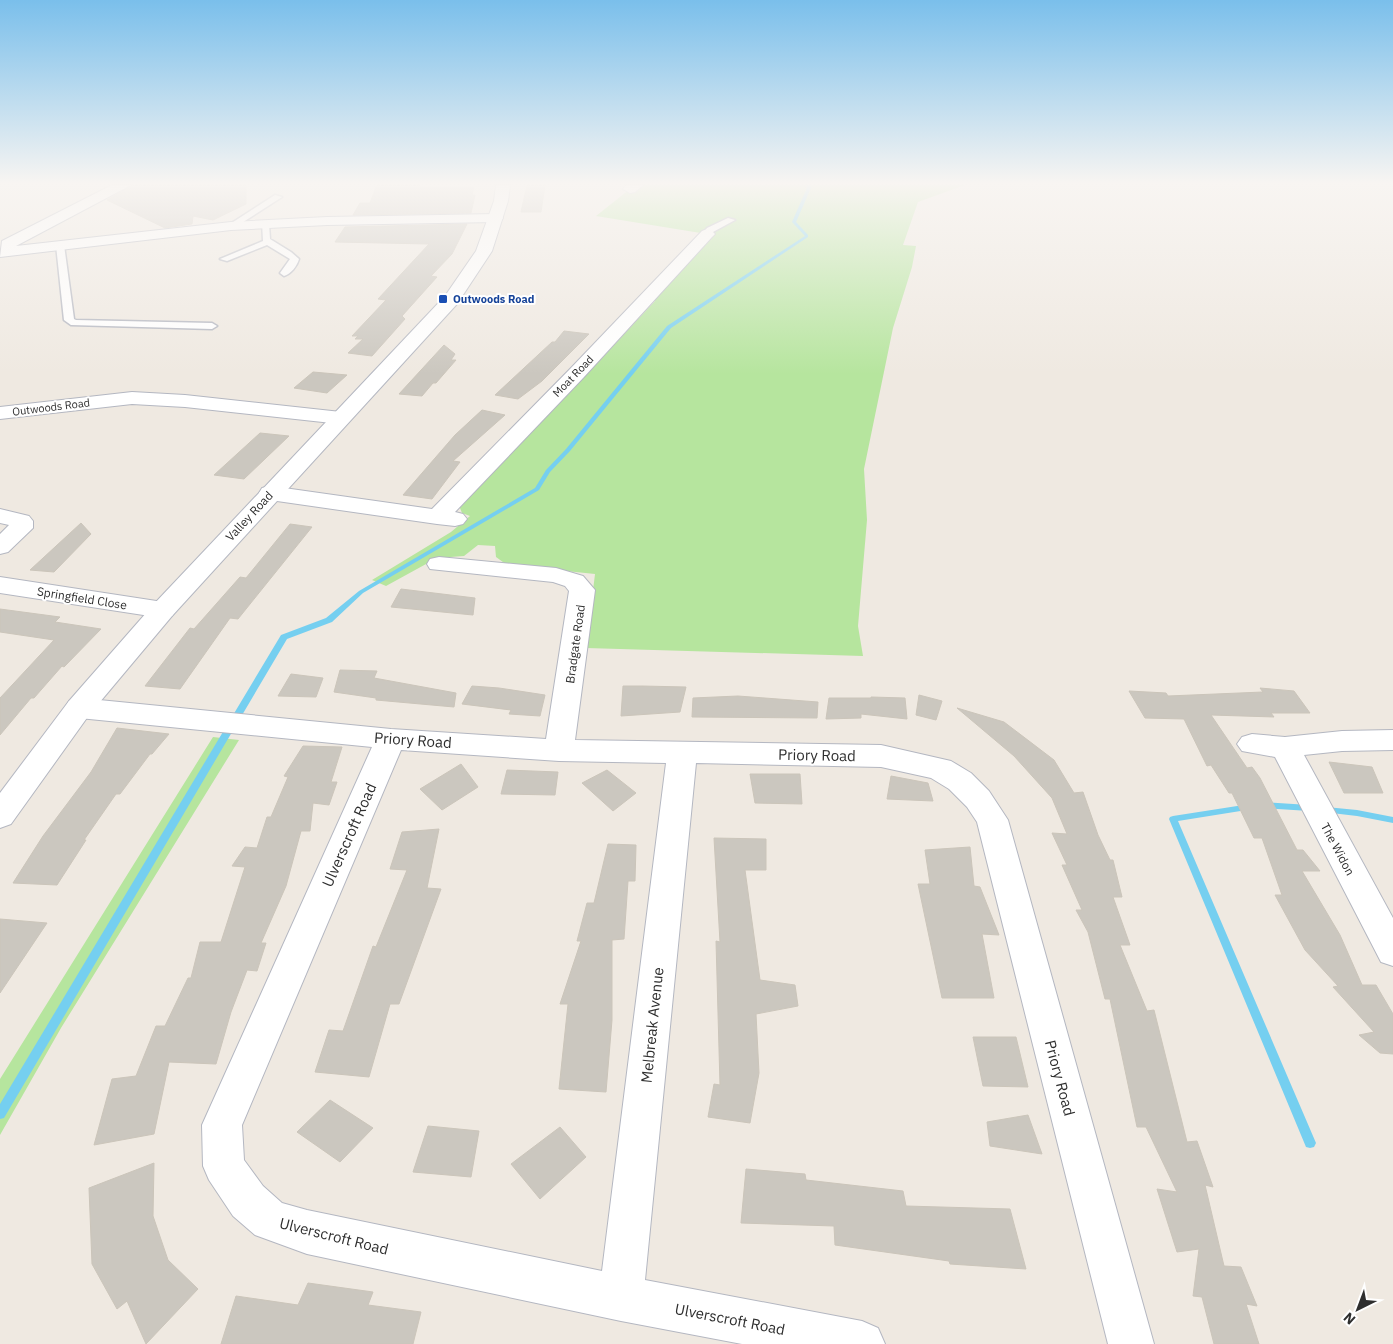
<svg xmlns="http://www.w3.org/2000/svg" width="1393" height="1344" viewBox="0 0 1393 1344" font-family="'IBM Plex Sans',sans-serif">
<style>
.green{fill:#b6e59e}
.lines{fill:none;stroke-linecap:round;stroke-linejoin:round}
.stream{fill:#75cff0;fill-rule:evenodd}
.building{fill:#cbc7bf;stroke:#cbc5ba}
.lane-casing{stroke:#b4b7c1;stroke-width:3}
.street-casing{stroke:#b4b7c1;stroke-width:2}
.secondary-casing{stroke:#b4b7c1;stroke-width:2}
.lane{fill:#fff;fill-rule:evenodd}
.street{fill:#fff;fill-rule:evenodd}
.secondary{fill:#fff;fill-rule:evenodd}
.transit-dot{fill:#1a4fb4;stroke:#fff;stroke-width:2}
.labels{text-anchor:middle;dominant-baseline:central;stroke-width:4;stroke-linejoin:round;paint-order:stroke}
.far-transit-label{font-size:11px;font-weight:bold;fill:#164399;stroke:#fff;text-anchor:start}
.far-street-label{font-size:11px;fill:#2e2e2e;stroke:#fff}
.street-label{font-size:12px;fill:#2e2e2e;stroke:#fff}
.near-street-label{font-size:15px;fill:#2e2e2e;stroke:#fff}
</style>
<rect width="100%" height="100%" fill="#efe9e1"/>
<path class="green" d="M 635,185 L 965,185 L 918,202 L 903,245 L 916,246 L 912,267 L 893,328 L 864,469 L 867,520 L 858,626 L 863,656 L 586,648 L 595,574 L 507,565 L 496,557 L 495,546 L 478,545 L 464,556 L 437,558 L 386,586 L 372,580 L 451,532 L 470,516 L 462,513 L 458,503 L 544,413 L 552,411 L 655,301 L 652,298 L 713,235 L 596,216 Z
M 213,737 L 239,740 L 61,1028 L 0,1135 L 0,1079 Z"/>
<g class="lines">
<path class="stream" d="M 806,185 L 810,185 L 811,188 L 796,222 L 808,235 L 808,237 L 671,328 L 570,451 L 550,472 L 539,490 L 363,593 L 332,622 L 287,639 L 4,1118 L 0,1119 L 0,1104 L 281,635 L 326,618 L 359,591 L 535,488 L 546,470 L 566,449 L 667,326 L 805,236 L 792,222 L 807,188 Z
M 1264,802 L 1309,805 L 1312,806 L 1313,808 L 1312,810 L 1309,811 L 1264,808 L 1261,807 L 1260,805 L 1261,803 Z
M 1250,804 L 1253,805 L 1254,807 L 1253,809 L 1178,821 L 1316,1143 L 1314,1147 L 1310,1148 L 1306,1147 L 1169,819 L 1170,817 L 1173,816 Z
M 1326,807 L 1357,810 L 1393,817 L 1393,823 L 1357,816 L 1323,812 L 1322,810 L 1323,808 Z"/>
</g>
<path class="building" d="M 133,185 L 246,185 L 246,204 L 213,220 L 193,216 L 192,224 L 165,228 L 107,200 Z
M 377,185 L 421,185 L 421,188 L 474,187 L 472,195 L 475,195 L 471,213 L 353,215 L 360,203 L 370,203 Z
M 527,185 L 545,185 L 541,212 L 521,212 Z
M 467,224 L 452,254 L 431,276 L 437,277 L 402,316 L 405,319 L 372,356 L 348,353 L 363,339 L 355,339 L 358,336 L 352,336 L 386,300 L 378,299 L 429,244 L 335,242 L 345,227 Z
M 564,331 L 589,334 L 542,381 L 518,399 L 495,395 L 552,342 L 555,342 Z
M 444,345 L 455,354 L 451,360 L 456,360 L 436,383 L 433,383 L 422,396 L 399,394 Z
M 313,372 L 347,375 L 327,393 L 294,388 Z
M 482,410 L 505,415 L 453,461 L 460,462 L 432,499 L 403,495 L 455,435 Z
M 260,433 L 289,436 L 244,479 L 214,475 Z
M 81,523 L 91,534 L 54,572 L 30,570 Z
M 290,524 L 312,527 L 238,619 L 230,618 L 180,689 L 145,686 L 190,628 L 194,629 L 240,577 L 246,578 Z
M 401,589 L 475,598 L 473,615 L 391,607 Z
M 0,609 L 60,617 L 55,622 L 101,629 L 64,667 L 62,666 L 34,698 L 31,698 L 0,735 L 0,698 L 54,640 L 0,632 Z
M 340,670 L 377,671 L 374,678 L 456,693 L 454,707 L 376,700 L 376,698 L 334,692 Z
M 291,674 L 323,678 L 316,697 L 278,696 Z
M 472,686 L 499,688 L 545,695 L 540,716 L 509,714 L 511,710 L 462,704 Z
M 623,686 L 642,686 L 686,687 L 680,712 L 621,716 Z
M 1260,688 L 1294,691 L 1310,713 L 1271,713 L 1274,717 L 1211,715 L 1247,768 L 1252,767 L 1260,778 L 1297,850 L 1303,850 L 1320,871 L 1302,871 L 1340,935 L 1362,985 L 1376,985 L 1393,1014 L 1393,1054 L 1380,1053 L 1359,1035 L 1374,1032 L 1333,987 L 1338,986 L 1305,950 L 1275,895 L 1282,895 L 1262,838 L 1254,838 L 1232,793 L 1229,793 L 1211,765 L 1207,766 L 1184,719 L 1145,718 L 1129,691 L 1166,693 L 1168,696 L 1263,692 Z
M 919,695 L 942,701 L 936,720 L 916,715 Z
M 738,696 L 818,702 L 817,718 L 692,717 L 693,698 Z
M 871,697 L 905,698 L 907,719 L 861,714 L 861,718 L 826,719 L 829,698 L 871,698 Z
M 957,708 L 1004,722 L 1054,760 L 1074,793 L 1083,792 L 1098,835 L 1110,860 L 1113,860 L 1122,897 L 1113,897 L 1130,945 L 1120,945 L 1147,1011 L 1154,1010 L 1187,1142 L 1197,1141 L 1213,1187 L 1205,1185 L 1224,1266 L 1241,1267 L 1257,1306 L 1246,1304 L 1259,1344 L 1214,1344 L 1202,1297 L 1193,1296 L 1199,1249 L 1177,1252 L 1157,1189 L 1177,1192 L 1146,1127 L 1137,1127 L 1110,999 L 1105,999 L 1088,932 L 1076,910 L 1082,910 L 1062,865 L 1067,865 L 1052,833 L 1067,834 L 1052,798 L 1014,756 Z
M 117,728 L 169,734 L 152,754 L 150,754 L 120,794 L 116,794 L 84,840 L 86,840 L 57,885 L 13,883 L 43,836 L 91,772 Z
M 303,746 L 342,747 L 331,782 L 337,782 L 329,805 L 313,803 L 310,831 L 301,831 L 286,886 L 261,943 L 266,943 L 257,971 L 247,970 L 231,1012 L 216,1064 L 169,1062 L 154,1134 L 94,1145 L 112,1079 L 136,1076 L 156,1026 L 165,1026 L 188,978 L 191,978 L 200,942 L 221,942 L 245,867 L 232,866 L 245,847 L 257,848 L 267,817 L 271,817 L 288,777 L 284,776 Z
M 1329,762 L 1372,767 L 1383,793 L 1344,793 Z
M 461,764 L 478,787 L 442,810 L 420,789 Z
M 507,770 L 558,772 L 555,795 L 501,794 Z
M 607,770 L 636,793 L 613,811 L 582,783 Z
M 750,774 L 800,774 L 802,804 L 755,803 Z
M 891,776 L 928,783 L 933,801 L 887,799 Z
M 439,829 L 427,888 L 441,889 L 399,1004 L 390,1004 L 369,1077 L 315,1072 L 329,1030 L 343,1031 L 373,946 L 376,947 L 407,870 L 390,869 L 402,832 Z
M 714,838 L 766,839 L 766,870 L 745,870 L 760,980 L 795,985 L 798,1006 L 756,1014 L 759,1073 L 750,1123 L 708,1117 L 714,1084 L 720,1085 L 716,941 L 720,942 Z
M 608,844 L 636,845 L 635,881 L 628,881 L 624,939 L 612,940 L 612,1020 L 606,1092 L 559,1089 L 568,1004 L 560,1004 L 581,941 L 577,941 L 587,903 L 594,903 Z
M 970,847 L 974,886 L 980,887 L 999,935 L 982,934 L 994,998 L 942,998 L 918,884 L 930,884 L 925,850 Z
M 0,919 L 47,923 L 0,993 Z
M 973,1037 L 1016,1037 L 1028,1087 L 983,1086 Z
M 330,1100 L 373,1128 L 340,1162 L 297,1132 Z
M 1028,1115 L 1042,1154 L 990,1146 L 987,1122 Z
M 428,1126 L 479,1131 L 471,1177 L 413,1172 Z
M 560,1127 L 586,1157 L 540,1199 L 511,1164 Z
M 154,1163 L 153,1216 L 168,1260 L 198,1289 L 146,1344 L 127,1301 L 117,1309 L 92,1264 L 89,1188 Z
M 746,1169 L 805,1174 L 806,1180 L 903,1191 L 906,1206 L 1010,1209 L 1026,1269 L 950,1264 L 949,1261 L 835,1245 L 834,1226 L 741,1223 Z
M 308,1283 L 373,1292 L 368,1305 L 421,1312 L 413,1344 L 221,1344 L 236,1296 L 298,1305 Z"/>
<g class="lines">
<g class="lane-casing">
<path id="lane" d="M 275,195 L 282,197 L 234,228 L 227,226 Z
M 728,218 L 735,220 L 713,232 L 710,236 L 703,234 L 707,228 Z
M 262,222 L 269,224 L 270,239 L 291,252 L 299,259 C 297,266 291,274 284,276 L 280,273 L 290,259 L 267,245 L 227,261 L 220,259 L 263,241 Z
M 60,242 L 64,245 L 74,319 L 76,320 L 212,323 L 217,326 L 212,329 L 71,325 L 64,320 L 56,245 Z"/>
</g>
<g class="street-casing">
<path id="street" d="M 112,185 L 131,185 L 16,246 L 231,222 L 327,217 L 496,214 L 501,215 L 503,218 L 501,221 L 496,222 L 327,225 L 231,230 L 0,257 L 2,241 Z
M 626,185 L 643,185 L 635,192 L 630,193 L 623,189 Z
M 707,229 L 712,231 L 715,234 L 712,237 L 584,377 L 455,512 L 463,514 L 467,519 L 463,524 L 455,526 L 437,524 L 270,500 L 262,498 L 259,493 L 262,488 L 270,486 L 432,509 L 570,369 L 702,231 Z
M 132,392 L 185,395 L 341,412 L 348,414 L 351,418 L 348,422 L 341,424 L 185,407 L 132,404 L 0,419 L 0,407 Z
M 0,509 L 29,516 L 33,521 L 33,528 L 8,552 L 0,554 L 0,534 L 9,525 L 0,523 Z
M 439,557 L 556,568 L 583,576 L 595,590 L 575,740 L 881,745 L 951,761 L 971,773 L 989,791 L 1008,820 L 1154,1344 L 1108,1344 L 977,822 L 967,807 L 949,789 L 931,778 L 881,767 L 696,763 L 645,1280 L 862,1321 L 878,1328 L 885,1344 L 742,1344 L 621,1321 L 307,1254 L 255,1235 L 233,1216 L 209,1180 L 203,1166 L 202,1125 L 372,747 L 79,718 L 69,715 L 65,708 L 69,701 L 79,698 L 391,729 L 546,739 L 569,591 L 565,586 L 553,582 L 430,569 L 427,564 L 430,559 ZM 401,750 L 559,761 L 666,763 L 602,1271 L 307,1210 L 282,1203 L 263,1186 L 244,1160 L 242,1125 Z
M 0,577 L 163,602 L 172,604 L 176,610 L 172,616 L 163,618 L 0,593 Z
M 1393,730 L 1393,750 L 1342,751 L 1304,755 L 1393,918 L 1393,966 L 1381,962 L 1275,757 L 1242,751 L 1237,744 L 1242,737 L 1252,734 L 1285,737 L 1342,731 Z"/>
</g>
<g class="secondary-casing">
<path id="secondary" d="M 496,185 L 510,185 L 508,201 L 492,251 L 457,304 L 172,616 L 89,715 L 11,824 L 0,828 L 0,793 L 69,701 L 154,604 L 445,296 L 476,251 L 494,201 Z"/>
</g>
<use href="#lane" class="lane"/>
<use href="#street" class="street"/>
<use href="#secondary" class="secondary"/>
</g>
<linearGradient id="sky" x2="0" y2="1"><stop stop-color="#7abfeb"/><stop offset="0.49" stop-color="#f8f5f2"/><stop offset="1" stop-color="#f8f5f2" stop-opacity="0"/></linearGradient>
<rect width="1393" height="374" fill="url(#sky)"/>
<rect class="transit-dot" x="438" y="294" width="10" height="10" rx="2.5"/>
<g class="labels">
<g class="far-transit-label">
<text x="453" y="299">Outwoods Road</text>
</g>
<g class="far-street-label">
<text transform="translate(573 376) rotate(-46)">Moat Road</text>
<text transform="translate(51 407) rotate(-7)">Outwoods Road</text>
</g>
<g class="street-label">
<text transform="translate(249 516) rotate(-47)">Valley Road</text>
<text transform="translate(82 598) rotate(9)">Springfield Close</text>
<text transform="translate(575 644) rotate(-82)">Bradgate Road</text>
<text transform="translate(1338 849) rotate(62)">The Widon</text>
</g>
<g class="near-street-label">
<text transform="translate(413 740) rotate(4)">Priory Road</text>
<text transform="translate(817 755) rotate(1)">Priory Road</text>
<text transform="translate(349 835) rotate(-66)">Ulverscroft Road</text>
<text transform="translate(652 1025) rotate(-84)">Melbreak Avenue</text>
<text transform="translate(1060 1078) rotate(75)">Priory Road</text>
<text transform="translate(334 1236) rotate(14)">Ulverscroft Road</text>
<text transform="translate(730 1319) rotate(11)">Ulverscroft Road</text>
</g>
</g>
<g transform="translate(1358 1309) rotate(222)" stroke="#ffffff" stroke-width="4" paint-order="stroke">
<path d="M0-4L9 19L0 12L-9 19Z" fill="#2e2e2e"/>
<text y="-8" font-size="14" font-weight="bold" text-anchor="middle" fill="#2e2e2e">N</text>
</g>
</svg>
